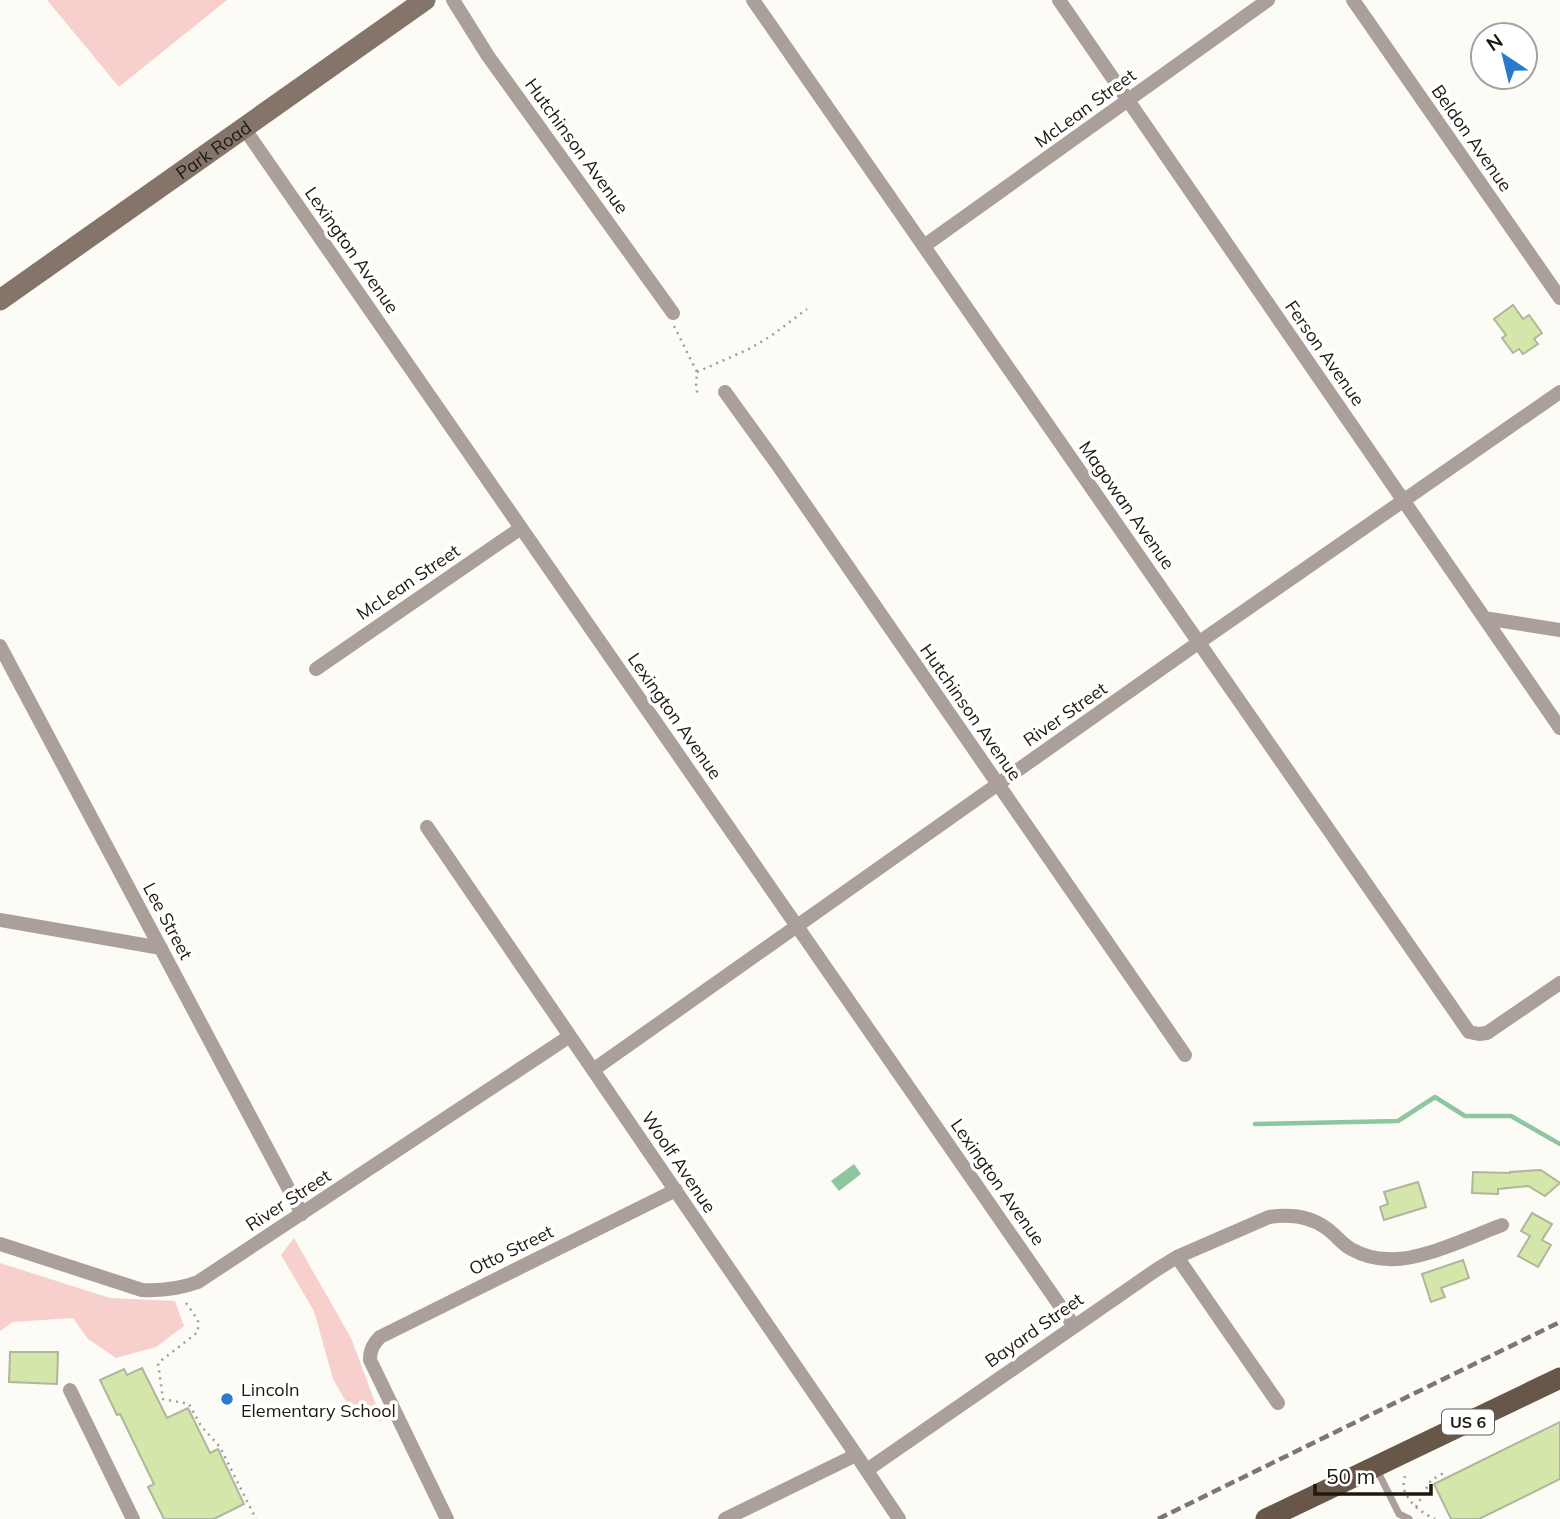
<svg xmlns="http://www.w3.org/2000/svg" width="1560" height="1519" viewBox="0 0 1560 1519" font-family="Mulish,sans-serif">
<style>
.green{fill:#f7d0cd}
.water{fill:#8dc79f}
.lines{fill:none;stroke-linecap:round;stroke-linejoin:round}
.stream{stroke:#8dc79f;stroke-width:4.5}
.building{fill:#d4e6a9;stroke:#aeb69c;stroke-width:2}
.path{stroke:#a19e98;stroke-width:2.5;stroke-dasharray:2 5;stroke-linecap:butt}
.lane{stroke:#aba099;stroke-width:7}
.street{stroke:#aba099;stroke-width:14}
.secondary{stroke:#84746a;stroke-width:21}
.primary{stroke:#685649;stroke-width:21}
.rail{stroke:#7b7871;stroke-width:4.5;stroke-dasharray:10 5;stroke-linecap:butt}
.poi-dot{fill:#2a7ac9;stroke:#fff;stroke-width:2.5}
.labels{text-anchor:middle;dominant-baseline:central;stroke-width:7;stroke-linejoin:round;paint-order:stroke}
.shield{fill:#fff;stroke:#615e58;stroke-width:2}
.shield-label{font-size:16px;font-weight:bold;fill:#1d1910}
.street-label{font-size:18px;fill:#1d1910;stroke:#fff}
.poi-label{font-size:18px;fill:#1d1910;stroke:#fff;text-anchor:start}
</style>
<rect width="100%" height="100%" fill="#fdfbf6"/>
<path class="green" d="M 47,0 L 227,0 L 119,87 Z
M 294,1238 L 351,1338 L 382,1421 L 355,1417 L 333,1379 L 314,1311 L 281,1255 Z
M 0,1263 L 110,1298 L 175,1301 L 184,1326 L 156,1347 L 116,1358 L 88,1339 L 73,1318 L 13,1322 L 0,1331 Z"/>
<path class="water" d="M 854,1164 L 861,1174 L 839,1191 L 831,1181 Z"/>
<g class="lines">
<path class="stream" d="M 1255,1124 L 1398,1121 L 1435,1097 L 1465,1116 L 1511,1116 L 1560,1144"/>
</g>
<path class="building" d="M 1513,305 L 1523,319 L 1529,315 L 1542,333 L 1534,339 L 1538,344 L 1523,354 L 1519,349 L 1513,353 L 1502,338 L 1506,335 L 1494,319 Z
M 1541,1170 L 1560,1183 L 1545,1196 L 1528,1186 L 1498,1189 L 1498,1194 L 1472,1193 L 1473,1172 L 1510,1173 L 1510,1172 Z
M 1418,1182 L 1426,1207 L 1384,1220 L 1380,1207 L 1388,1204 L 1384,1192 Z
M 1532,1213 L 1552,1224 L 1542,1240 L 1551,1245 L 1538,1267 L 1518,1256 L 1530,1236 L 1521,1231 Z
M 1463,1260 L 1469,1278 L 1441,1288 L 1445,1297 L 1431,1302 L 1422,1274 Z
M 10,1352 L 58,1352 L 57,1384 L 9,1382 Z
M 142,1368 L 167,1418 L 188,1408 L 210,1453 L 218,1449 L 244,1504 L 214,1519 L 164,1519 L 148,1487 L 154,1484 L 120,1414 L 117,1415 L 100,1380 L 124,1369 L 127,1375 Z
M 1560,1422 L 1560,1479 L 1479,1519 L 1451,1519 L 1434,1484 Z"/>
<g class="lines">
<path class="path" d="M 674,326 L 697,372 L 696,386 L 698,397
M 697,372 L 749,349 L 771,336 L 807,309
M 186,1303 L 198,1320 L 198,1332 L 158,1363 L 163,1399 L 189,1404 L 201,1426 L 220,1447 L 256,1519
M 1405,1476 C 1404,1480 1403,1485 1404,1489 C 1408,1503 1422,1513 1435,1519
M 1416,1507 L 1431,1480 L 1442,1474 L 1443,1478"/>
<path class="lane" d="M 1377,1470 L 1399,1514 L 1409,1519"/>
<path class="street" d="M 453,0 L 488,56 L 673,313
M 753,0 L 1469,1032 L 1479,1034 L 1487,1033 L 1560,983
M 1059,0 L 1560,728
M 1353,0 L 1560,298
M 244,128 L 1074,1326
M 924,246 L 1268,0
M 725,392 L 777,464 L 1185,1055
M 1484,618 L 1560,630
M 0,646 L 302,1214
M 316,669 L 521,528
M 427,827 L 859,1459 L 899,1519
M 0,920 L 161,948
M 593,1070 L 1188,650 L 1560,392
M 0,1244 L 142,1290 C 163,1291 179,1289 198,1282 L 570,1036
M 1177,1257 L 1278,1403
M 70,1390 L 133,1519
M 867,1470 L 1156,1270 L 1177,1257 L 1269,1217 C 1289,1214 1309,1215 1326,1228 C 1335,1234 1342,1244 1351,1249 C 1362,1255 1376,1259 1388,1259 C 1419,1262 1472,1236 1502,1225
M 447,1519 L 370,1360 C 370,1350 373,1344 380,1337 L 676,1190
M 725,1519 L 856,1455"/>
<path class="secondary" id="s1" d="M 0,300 L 425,0"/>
<path class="primary" d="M 1266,1519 L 1560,1378"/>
<path class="rail" d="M 1158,1519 L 1560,1322"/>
</g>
<circle class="poi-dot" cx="227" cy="1399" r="7"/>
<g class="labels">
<rect class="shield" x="1442" y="1409.5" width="52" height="25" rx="5"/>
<g class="shield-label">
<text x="1468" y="1422">US 6</text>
</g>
<g class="street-label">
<text transform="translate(1085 108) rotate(-36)">McLean Street</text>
<text transform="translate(1472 138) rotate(55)">Beldon Avenue</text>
<text transform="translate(577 146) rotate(54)">Hutchinson Avenue</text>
<text stroke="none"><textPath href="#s1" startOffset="261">Park Road</textPath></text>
<text transform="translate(352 250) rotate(55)">Lexington Avenue</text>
<text transform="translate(1325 353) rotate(55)">Ferson Avenue</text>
<text transform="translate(1127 505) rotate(55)">Magowan Avenue</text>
<text transform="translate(408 582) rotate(-34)">McLean Street</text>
<text transform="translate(971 712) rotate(55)">Hutchinson Avenue</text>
<text transform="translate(1065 714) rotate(-35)">River Street</text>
<text transform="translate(675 716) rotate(55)">Lexington Avenue</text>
<text transform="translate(168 921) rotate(62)">Lee Street</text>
<text transform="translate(679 1162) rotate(56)">Woolf Avenue</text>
<text transform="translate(998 1182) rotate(55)">Lexington Avenue</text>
<text transform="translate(288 1200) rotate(-33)">River Street</text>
<text transform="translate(511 1250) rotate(-26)">Otto Street</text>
<text transform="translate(1034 1330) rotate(-35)">Bayard Street</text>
</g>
<g class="poi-label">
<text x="241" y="1389">Lincoln<tspan x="241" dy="21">Elementary School</tspan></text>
</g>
</g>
<g transform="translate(1504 56) rotate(325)"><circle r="33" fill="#ffffff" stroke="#a5a39f" stroke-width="2"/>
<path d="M0-5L12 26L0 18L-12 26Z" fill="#2a7ac9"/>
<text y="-10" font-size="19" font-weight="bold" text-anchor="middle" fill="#1d1910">N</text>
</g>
<path d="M1315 1484v10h116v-10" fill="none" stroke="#1d1910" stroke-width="3.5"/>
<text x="1326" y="1484" font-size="21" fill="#1d1910" stroke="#ffffff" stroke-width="5" paint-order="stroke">50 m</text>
</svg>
